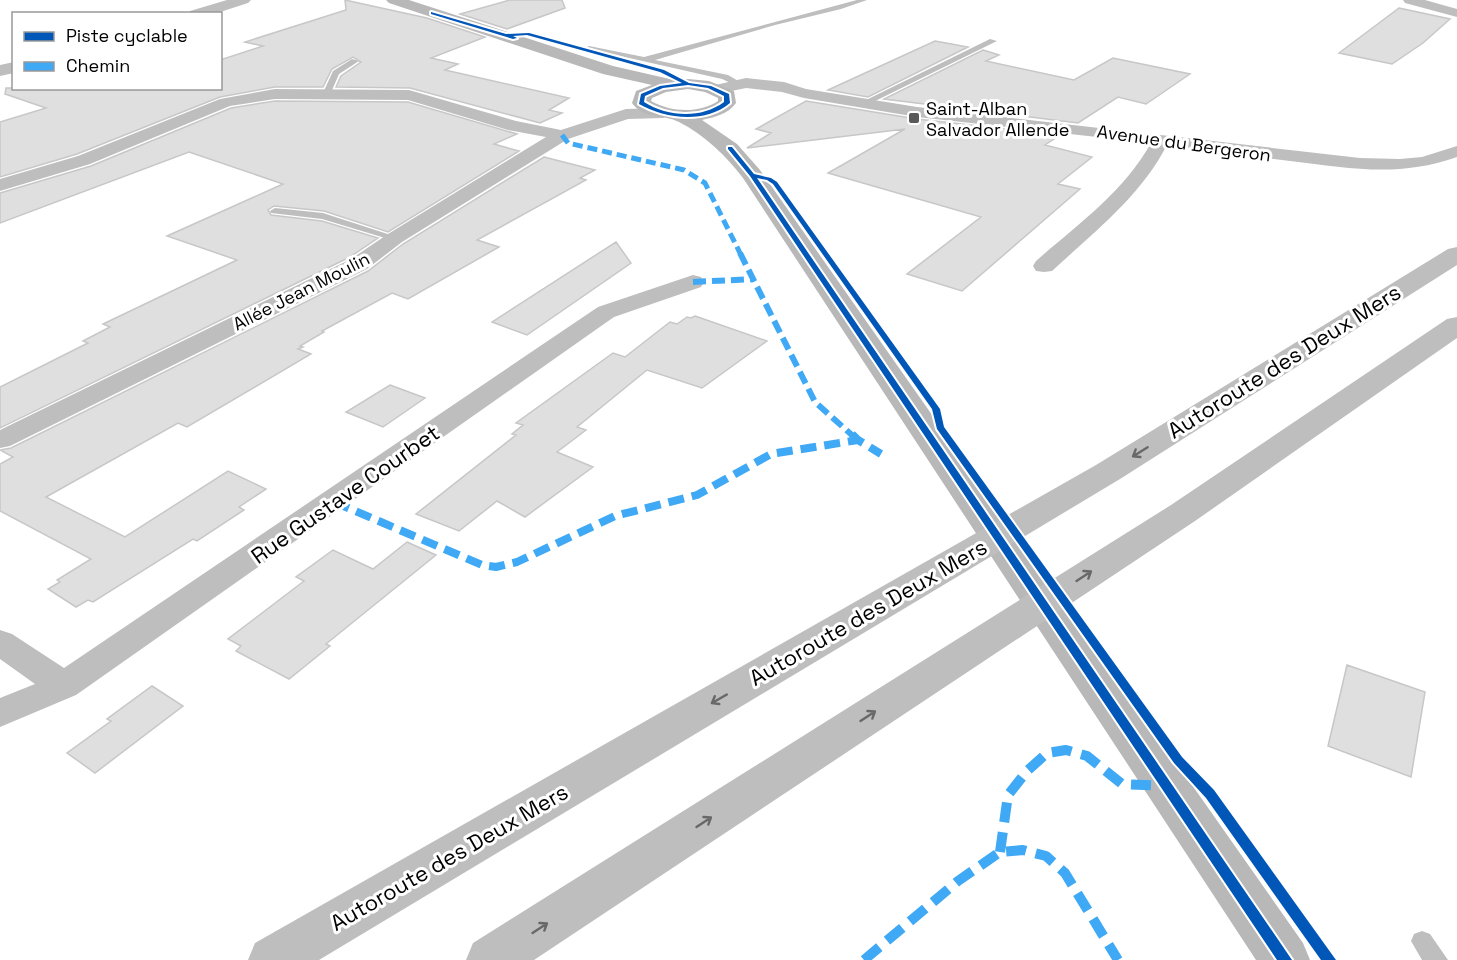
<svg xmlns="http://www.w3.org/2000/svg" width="1457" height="960" viewBox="0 0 1457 960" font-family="'Space Grotesk',sans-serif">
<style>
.building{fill:#dfdfdf;stroke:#c7c7c7;stroke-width:1.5}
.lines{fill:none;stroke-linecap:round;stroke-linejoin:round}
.service{fill:#bebebe;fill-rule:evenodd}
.minor{fill:#bebebe;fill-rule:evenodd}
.tertiary{fill:#bebebe;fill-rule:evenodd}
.secondary{fill:#b8b8b8;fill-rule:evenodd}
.motorway{fill:#bebebe;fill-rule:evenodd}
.quiet-far3{stroke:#3fa9f5;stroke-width:5;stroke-dasharray:10 5;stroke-linecap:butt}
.quiet-far2{stroke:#3fa9f5;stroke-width:6;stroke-dasharray:13 6;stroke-linecap:butt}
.quiet-far1{stroke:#3fa9f5;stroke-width:8;stroke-dasharray:16 8;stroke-linecap:butt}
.quiet{stroke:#3fa9f5;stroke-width:10;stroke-dasharray:20 10;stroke-linecap:butt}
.cycleway-casing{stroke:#fff;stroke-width:4}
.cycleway{fill:#0057b8;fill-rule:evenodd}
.oneway{stroke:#686868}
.poi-dot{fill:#595959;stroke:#fff;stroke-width:2}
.labels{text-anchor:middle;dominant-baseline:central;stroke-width:6;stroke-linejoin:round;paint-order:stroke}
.far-poi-label{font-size:18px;fill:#000;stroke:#fff;text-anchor:start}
.far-street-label{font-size:18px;fill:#000;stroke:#fff}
.street-label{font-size:22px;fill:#000;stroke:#fff}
</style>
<rect width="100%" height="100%" fill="#fff"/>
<path class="building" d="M 345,0 L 427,18 L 485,37 L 431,58 L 458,64 L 445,70 L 569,98 L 549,110 L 562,113 L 540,123 L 410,88 L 336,87 L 341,76 L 361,62 L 353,57 L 332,69 L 323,87 L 275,87 L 220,97 L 77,154 L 0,177 L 0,122 L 46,108 L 5,94 L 6,88 L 220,88 L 220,60 L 263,46 L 245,42 L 346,10 Z
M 510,0 L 562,0 L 565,8 L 507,29 L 460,14 Z
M 1399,8 L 1450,19 L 1423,43 L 1392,64 L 1339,53 Z
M 935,41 L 968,47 L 868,97 L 828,90 Z
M 983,50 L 999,55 L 986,61 L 1074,80 L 1113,58 L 1190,74 L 1146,104 L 1118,97 L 1078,123 L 884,99 Z
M 275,101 L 408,102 L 517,134 L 494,144 L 519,151 L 388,232 L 324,211 L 274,206 L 268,210 L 271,215 L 322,221 L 378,238 L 350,257 L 0,428 L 0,387 L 88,343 L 83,341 L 110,327 L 103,324 L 237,260 L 167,236 L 283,184 L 189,152 L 0,223 L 0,193 L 91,166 L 231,108 Z
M 806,101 L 917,119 L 1060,135 L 1045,145 L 1092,157 L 1058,184 L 1080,189 L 962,291 L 907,274 L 981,217 L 828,173 L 905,129 L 747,148 L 771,133 L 756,129 Z
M 544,157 L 595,170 L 580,178 L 586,180 L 477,240 L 499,247 L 408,299 L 392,293 L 322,331 L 324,332 L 300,346 L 303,347 L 298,349 L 311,354 L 187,427 L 178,423 L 46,497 L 125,537 L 228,471 L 266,489 L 239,507 L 244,510 L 197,541 L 193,539 L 93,602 L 88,600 L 76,607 L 48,589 L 60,582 L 57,580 L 91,559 L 0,511 L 0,464 L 13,457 L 0,450 L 11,448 L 368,271 L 403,244 Z
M 616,242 L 631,263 L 527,335 L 492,322 Z
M 695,316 L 767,341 L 702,388 L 647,370 L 577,427 L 586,430 L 557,452 L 593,467 L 525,517 L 497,501 L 459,531 L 416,514 L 516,435 L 512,434 L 523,425 L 516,423 L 613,353 L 625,357 L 670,322 L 677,324 L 687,317 L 691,318 Z
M 390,385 L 425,398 L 383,427 L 346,412 Z
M 407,542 L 436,555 L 326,644 L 330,646 L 289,679 L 236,651 L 241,646 L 228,639 L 304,581 L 296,577 L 333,550 L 373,569 Z
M 1347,665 L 1425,692 L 1411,777 L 1328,746 Z
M 152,686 L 183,706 L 95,773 L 67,753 L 111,721 L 107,719 Z"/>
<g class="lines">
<path class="service" d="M 857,0 L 867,0 L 841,9 L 775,25 L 655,60 L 728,75 L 740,82 L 740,86 L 737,86 L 722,79 L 585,48 L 589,46 L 644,57 Z
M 990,39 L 997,41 L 865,106 L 858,104 Z
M 352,59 L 359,61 L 339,74 L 330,95 L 324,95 L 323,93 L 333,71 Z
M 275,208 L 323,213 L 400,238 L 395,241 L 322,219 L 271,213 L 270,211 Z
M 1422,931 L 1430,934 L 1448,960 L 1422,960 L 1411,941 L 1414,934 Z"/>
<path class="minor" d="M 1403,0 L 1425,0 L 1457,9 L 1457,17 L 1405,3 Z
M 746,78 L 784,82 L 806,89 L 917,107 L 1360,158 L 1400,159 L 1422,157 L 1457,146 L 1457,157 C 1397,178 1351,168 1290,161 C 1249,156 1208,150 1167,145 C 1140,197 1094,232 1052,271 L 1044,272 L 1036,271 L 1033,266 L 1036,261 C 1077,225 1124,192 1151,143 L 917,117 L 804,98 L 782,92 L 746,88 L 717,94 L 709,89 L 711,86 Z
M 275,89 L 409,90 L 516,121 L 561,130 L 626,109 L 663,108 L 671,113 L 663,118 L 628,119 L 568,139 L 402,242 L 367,269 L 10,446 L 0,448 L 0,430 L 351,259 L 388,234 L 546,137 L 508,130 L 408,100 L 275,99 L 230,106 L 90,164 L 0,191 L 0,179 L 78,156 L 220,99 Z
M 693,275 L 701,277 L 704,282 L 701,287 L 614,317 L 76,695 L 0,727 L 0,698 L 35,684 L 0,659 L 0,630 L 12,634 L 64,668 L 598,307 Z"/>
<path class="tertiary" d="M 227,0 L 251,0 L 248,3 L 214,14 L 189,14 L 190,11 Z
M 14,62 L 14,73 L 0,76 L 0,65 Z"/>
<path class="secondary" d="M 386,0 L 409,0 L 613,66 L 674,80 L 688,79 L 709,81 L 734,91 L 736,103 C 728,114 715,117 702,120 L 737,144 L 760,170 L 1303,943 L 1310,960 L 1256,960 L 743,178 C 726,156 705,135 679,122 C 664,114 643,119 632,103 L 636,91 L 652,85 L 603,74 L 389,3 ZM 688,89 L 705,92 L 718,98 L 718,101 C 699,114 670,112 651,101 L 652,98 L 666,92 Z"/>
<path class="motorway" d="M 1457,247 L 1457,265 L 1120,479 L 319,960 L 248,960 L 255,943 L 1096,465 L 1448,249 Z
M 1457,317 L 1457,338 L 1195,521 L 534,960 L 466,960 L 473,943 L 1171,505 L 1447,319 Z"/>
<path class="quiet-far3" d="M 562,135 L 568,143 L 684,170 L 705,183 L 741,255"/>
<path class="quiet-far2" d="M 740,253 L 815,402 L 853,436
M 693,282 L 754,279"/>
<path class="quiet-far1" d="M 852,434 L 858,440
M 334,502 L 482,565 L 496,567 L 517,562 L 615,516 L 697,495 L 771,454 L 858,440 L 881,454"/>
<path class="quiet" d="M 1000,852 L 1008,795 L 1027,771 L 1047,753 L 1066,750 L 1087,756 L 1122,784 L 1167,786
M 864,960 L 958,881 L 1000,852 L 1023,850 L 1046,856 L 1065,873 L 1118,960"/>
<g class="cycleway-casing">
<path id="cycleway" d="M 431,12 L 506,34 L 529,33 L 664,70 L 689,83 L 711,86 L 729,94 L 730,103 C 705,124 665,119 639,104 L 641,94 L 660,86 L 682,83 L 660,72 L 527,35 L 513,36 L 517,38 L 513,39 L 431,14 ZM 688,85 L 708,88 L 724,96 L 724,102 C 701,119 668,117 644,102 L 645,96 L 663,88 Z
M 728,147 L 732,147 L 754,174 L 771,178 L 777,182 L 940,409 L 944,427 L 1182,757 L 1214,790 L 1336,960 L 1321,960 L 1206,798 L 1174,763 L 937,429 L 932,409 L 773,184 L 767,180 L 757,178 L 1292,960 L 1277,960 L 750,176 L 728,149 Z"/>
</g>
<use href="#cycleway" class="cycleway"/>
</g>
<defs><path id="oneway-shaft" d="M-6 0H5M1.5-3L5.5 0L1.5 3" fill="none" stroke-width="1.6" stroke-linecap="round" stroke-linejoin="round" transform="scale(1.5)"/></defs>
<g class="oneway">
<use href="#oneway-shaft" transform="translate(1140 452) rotate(148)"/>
<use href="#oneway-shaft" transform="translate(1084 576) rotate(-33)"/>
<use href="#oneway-shaft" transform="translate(719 699) rotate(150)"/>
<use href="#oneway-shaft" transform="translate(868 716) rotate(-33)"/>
<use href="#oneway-shaft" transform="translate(704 822) rotate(-33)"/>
<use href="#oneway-shaft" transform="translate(540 928) rotate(-33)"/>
</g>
<rect class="poi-dot" x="908" y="112" width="12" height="12" rx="3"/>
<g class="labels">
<g class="far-poi-label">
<text x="926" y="108">Saint-Alban<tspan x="926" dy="21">Salvador Allende</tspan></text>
</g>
<g class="far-street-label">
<text transform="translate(1184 143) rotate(8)">Avenue du Bergeron</text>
<text transform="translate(301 291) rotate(-27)">Allée Jean Moulin</text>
</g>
<g class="street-label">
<text transform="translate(1284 361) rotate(-32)">Autoroute des Deux Mers</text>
<text transform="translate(345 494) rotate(-35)">Rue Gustave Courbet</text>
<text transform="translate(868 612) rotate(-30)">Autoroute des Deux Mers</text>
<text transform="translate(449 857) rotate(-30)">Autoroute des Deux Mers</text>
</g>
</g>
<rect x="12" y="12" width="210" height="78" fill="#ffffff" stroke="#999999" stroke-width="1.5"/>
<rect x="24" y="32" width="30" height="9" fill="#0057b8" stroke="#999999" stroke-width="1.5"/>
<text x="66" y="42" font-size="18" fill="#000000">Piste cyclable</text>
<rect x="24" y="62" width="30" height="9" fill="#3fa9f5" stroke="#999999" stroke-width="1.5"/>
<text x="66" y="72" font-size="18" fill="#000000">Chemin</text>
</svg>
